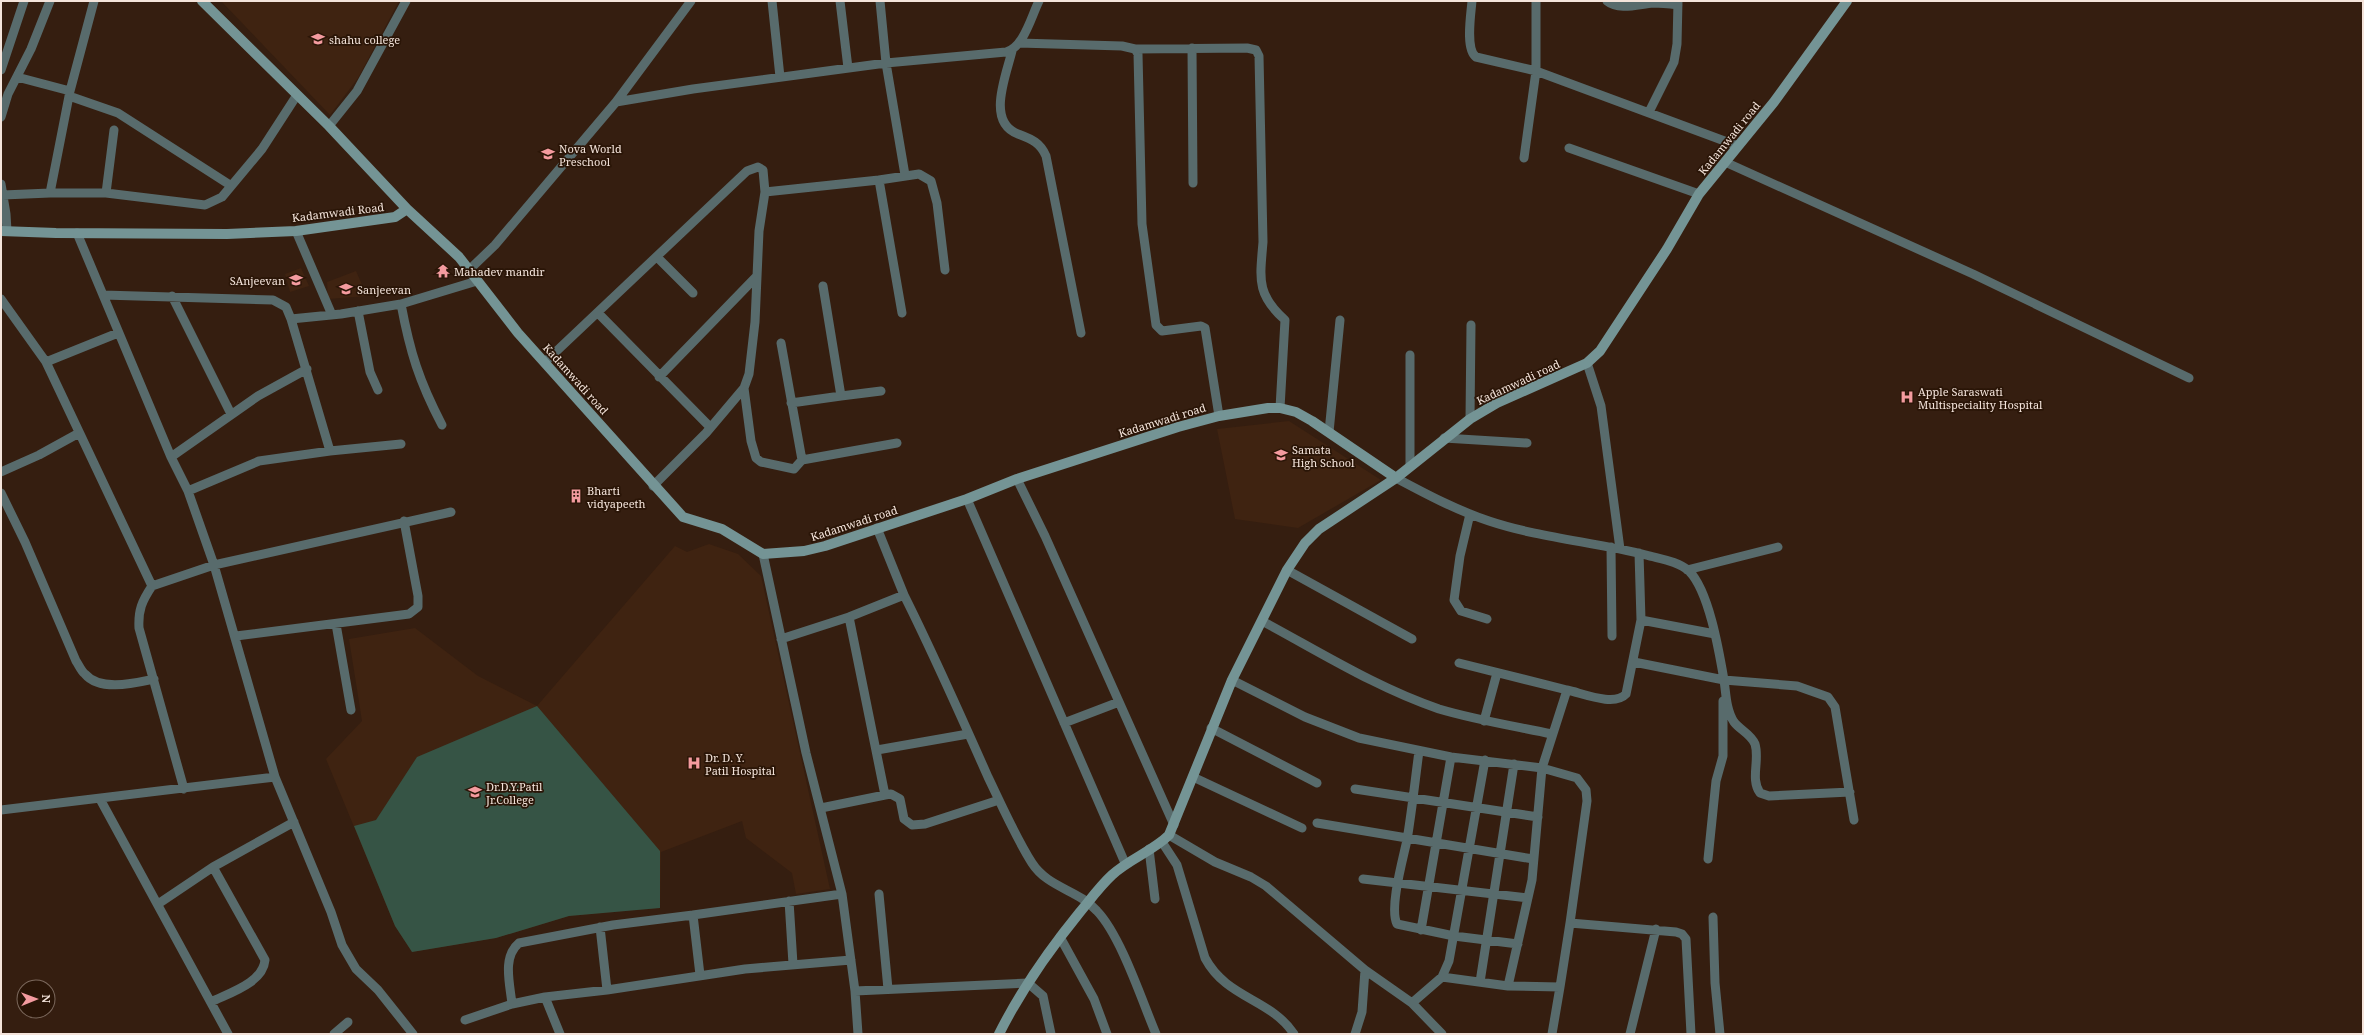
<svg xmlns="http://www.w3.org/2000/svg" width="2364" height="1035" viewBox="0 0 2364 1035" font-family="'Noto Serif',serif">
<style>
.built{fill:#3f2311}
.green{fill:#365445}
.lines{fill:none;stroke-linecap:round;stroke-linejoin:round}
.street{stroke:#586b6c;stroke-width:9}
.secondary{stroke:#749495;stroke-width:10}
.labels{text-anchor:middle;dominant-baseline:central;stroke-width:3.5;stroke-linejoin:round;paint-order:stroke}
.poi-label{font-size:11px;fill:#f4e4db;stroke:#2a1507;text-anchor:start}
.street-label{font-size:11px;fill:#f4e4db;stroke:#2a1507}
</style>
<rect width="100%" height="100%" fill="#351e10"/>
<path class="built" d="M 221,1 L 399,1 L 358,78 L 330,115 Z
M 301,268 L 309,286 L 290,292 L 285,274 Z
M 356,271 L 367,296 L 328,299 L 327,282 Z
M 1289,421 L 1381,480 L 1298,528 L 1235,519 L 1217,429 Z
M 709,544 L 738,554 L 761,576 L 830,889 L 796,894 L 792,873 L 746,838 L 742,821 L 661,852 L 660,908 L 569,916 L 496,938 L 412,952 L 395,926 L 326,759 L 362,721 L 349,639 L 415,628 L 478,676 L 537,706 L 675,546 L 687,552 Z"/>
<path class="green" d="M 537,706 L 660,851 L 660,908 L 569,916 L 496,938 L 412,952 L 395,926 L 354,826 L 376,820 L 417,757 Z"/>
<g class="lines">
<path class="street" d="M 772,1 L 780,77
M 840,1 L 848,68
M 880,1 L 886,63 L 905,175
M 1472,1 C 1471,14 1465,49 1476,57 L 1536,71 L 1738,146
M 1607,1 C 1619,11 1639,4 1653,3 C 1661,3 1670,4 1678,5
M 1019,43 L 1122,46 L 1135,49 L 1138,54 L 1142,224 L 1156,325 L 1162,331 L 1201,326 L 1205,328 L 1219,416
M 1192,48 L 1193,183
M 1135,49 L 1247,48 L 1256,50 L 1259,56 L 1263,242 C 1260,279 1256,294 1285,320 L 1280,408
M 1012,51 C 1006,76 986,122 1018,134 C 1031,139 1040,142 1046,156 L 1081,333
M 1,70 L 24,1
M 17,77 L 70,91
M 69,96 L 118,113 L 230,185
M 616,102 L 691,1
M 1649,112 L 1674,62 L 1677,44 L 1678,1
M 1,117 L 8,94 L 31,49 L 50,1
M 329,126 L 357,91 L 406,1
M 1569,148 L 1699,194
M 1524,158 L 1536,71 L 1536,1
M 1725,162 L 1973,274 L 2189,378
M 879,180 L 919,174 L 931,181 L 937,203 L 945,270
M 1,184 L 6,214 L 7,231
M 765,192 L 879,180 L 902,313
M 50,193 L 106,193 L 205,205 L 222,197 L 262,149 L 297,95
M 106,193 L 114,130
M 3,195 L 50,193 L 70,91 L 94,1
M 296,231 L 332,315
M 77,233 L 171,457 L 188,491 L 214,565 L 275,777 L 331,912 L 342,945 L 356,969 L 378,990 L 413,1034
M 657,257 L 693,293
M 469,270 L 495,245 L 616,102 L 693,89 L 886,63 L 1006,52 C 1024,47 1031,17 1039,1
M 823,286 L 841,396 L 881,391
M 103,295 L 273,300 L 286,307 L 291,319 L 330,451 L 259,461 L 188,491
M 172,296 L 231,414
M 1,299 L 46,362 L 152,586 C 142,601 138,610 139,628 L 184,789
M 401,304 C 410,352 419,381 442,425
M 358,311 L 370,372 L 378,390
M 598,313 L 710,427
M 291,319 L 341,314 L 401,304 L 477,281
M 781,343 L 802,460
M 46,362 L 118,333
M 545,362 L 747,171 L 758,167 L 763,170 L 765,192 L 759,231 L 755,322 L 749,374 L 744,388 L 706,433 L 653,486
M 1587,363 L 1601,406 L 1620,549
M 659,377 L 756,277
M 744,388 L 751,441 L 756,458 L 761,462 L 794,469 L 802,460 L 897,443
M 791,403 L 841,396
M 1470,419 L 1471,325
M 1329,432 L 1340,320
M 1444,438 L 1527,443
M 330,451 L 401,444
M 171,457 L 258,396 L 307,369
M 1410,466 L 1410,355
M 1,472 L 39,455 L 79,433
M 1396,478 C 1426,494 1456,510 1489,521 C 1540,538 1595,542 1646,555 C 1660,559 1678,561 1689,571 C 1709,591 1719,651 1724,680 L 1797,686 L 1828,697 L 1835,707 L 1854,820
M 1017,479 L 1045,536 L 1174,825
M 1,493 L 25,542 L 76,661 C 79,665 81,671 85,674 C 100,692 135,683 154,679
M 967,499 L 1125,863
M 1470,514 L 1460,556 L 1454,600 L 1461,611 L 1487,619
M 1611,547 L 1612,636
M 763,554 L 806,753 L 842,894 L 855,991 L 858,1034
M 1287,570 L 1412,639
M 1687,570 L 1778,547
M 152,586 L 214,565 L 451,512
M 904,595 C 934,655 961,716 988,777 C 1002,806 1015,836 1032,863 C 1048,888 1079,890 1097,911 C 1121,936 1142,1001 1156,1034
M 1641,620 L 1715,634
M 1262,621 C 1320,652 1377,688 1439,709 C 1476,720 1514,726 1552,734
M 336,624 L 351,710
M 236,636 L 409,614 L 418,607 L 418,596 L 404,521
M 781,639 L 849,617 L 904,595 L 877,528
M 1634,662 L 1724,680
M 1459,663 L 1567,690
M 1232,680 L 1305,717 L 1359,738 L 1451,757 L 1542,768 L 1577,778 L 1586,790 L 1587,801 L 1570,923
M 1724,680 C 1726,693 1726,710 1734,722 C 1740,730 1751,734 1755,744 C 1760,760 1750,779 1760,793 L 1769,796 L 1850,792
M 1484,721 L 1497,673
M 1064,723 L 1119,702
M 1211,728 L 1317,783
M 877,750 L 968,734
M 1419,751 C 1415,781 1412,810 1407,840 C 1403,859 1389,908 1397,924 L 1454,936 L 1518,944
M 1193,777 L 1302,828
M 1355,789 L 1538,817
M 885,795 L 891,794 L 900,799 L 904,819 L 912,825 L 925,824 L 999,800
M 100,799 L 228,1034
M 821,808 L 885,795 L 849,617
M 1,810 L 275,777
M 1317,823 L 1533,859
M 1169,835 L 1215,862 L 1251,877 L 1266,886 L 1365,970 L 1412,1003 L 1442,1034
M 1162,842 L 1177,865 L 1205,958 C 1227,999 1270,998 1294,1034
M 1149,849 L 1155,899
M 1708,859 L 1716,781 L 1723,756 L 1723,701
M 1363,879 L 1528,898
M 879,894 L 888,989
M 789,901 L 793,964
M 158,904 L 213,867 L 294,822
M 693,915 L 842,894
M 1713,917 L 1715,983 L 1720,1034
M 600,927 L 607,990
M 1421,930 L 1451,757
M 1060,937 L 1094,999 L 1107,1034
M 1442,977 L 1449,961 L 1485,760
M 1480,982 L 1514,764
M 1508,986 L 1532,880 L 1542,768 L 1567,690 C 1582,693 1614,707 1626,694 L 1641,620 L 1639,553
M 855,991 L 1028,983 L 1043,996 L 1051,1034
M 545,997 L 560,1034
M 211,1002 C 229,993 263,983 265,960 L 213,867
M 1412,1003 L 1442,977 L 1508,986 L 1560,987 L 1570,923 L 1676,932 L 1682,934 L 1686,939 L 1691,1034
M 512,1004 C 510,984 502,957 519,943 L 613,925 L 693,915 L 700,975
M 465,1020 L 512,1004 L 545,997 L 607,990 L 745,969 L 851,960
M 334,1034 L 348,1022
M 1355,1034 L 1362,1012 L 1365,970
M 1552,1034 L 1560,987
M 1630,1034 L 1656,929"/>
<path class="secondary" d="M 202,1 L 329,126 L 407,209 L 459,257 L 518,333 L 683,517 L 722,529 L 763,554 L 804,551 L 825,546 L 967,499 L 1017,479 L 1178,427 L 1219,416 L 1268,408 L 1280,408 L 1296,412 L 1312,421 L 1396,478
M 1,231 L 56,233 L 227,234 L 296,231 L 395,217 L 407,209
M 999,1034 C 1021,990 1049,950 1080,912 C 1090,900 1100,886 1112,875 C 1129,859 1153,851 1169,835 L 1232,680 L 1287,570 L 1305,543 L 1319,529 L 1396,478 L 1470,419 L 1497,403 L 1587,363 L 1600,351 L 1667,249 L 1699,194 L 1774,102 L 1847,1"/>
</g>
<defs>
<g id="university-bare" transform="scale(1.08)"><path d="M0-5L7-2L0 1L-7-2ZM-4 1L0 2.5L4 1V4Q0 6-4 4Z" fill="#f49b9f" stroke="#2a1507" stroke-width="2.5" paint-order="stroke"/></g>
<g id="school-bare" transform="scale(1.08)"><path d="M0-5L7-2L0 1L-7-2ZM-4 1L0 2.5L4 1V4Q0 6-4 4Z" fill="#f49b9f" stroke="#2a1507" stroke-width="2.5" paint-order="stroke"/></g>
<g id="temple-bare" transform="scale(1.08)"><path d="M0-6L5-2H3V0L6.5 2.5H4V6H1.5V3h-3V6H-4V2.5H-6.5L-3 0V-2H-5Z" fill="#f49b9f" stroke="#2a1507" stroke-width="2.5" paint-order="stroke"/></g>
<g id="hospital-bare" transform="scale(1.08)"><path d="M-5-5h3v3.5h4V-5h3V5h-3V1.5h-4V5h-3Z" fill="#f49b9f" stroke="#2a1507" stroke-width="2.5" paint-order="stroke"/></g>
<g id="building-bare" transform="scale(1.08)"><path d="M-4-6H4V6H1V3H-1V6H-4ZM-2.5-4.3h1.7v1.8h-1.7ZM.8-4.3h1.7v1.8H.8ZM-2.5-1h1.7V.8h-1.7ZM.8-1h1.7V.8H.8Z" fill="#f49b9f" stroke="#2a1507" stroke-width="2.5" paint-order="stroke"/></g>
</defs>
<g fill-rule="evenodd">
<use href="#university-bare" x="318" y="39"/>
<use href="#school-bare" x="548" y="154"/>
<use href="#temple-bare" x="443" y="271"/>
<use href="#school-bare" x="296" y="280"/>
<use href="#school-bare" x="346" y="289"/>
<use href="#hospital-bare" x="1907" y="397"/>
<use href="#school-bare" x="1281" y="455"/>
<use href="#building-bare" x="576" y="496"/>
<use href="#hospital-bare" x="694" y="763"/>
<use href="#school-bare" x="475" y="792"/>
</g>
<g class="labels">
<g class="poi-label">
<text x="329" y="39">shahu college</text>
<text x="559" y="148">Nova World<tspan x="559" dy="13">Preschool</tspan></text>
<text x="454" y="271">Mahadev mandir</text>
<text x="285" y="280" text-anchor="end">SAnjeevan</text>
<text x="357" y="289">Sanjeevan</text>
<text x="1918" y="391">Apple Saraswati<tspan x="1918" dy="13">Multispeciality Hospital</tspan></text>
<text x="1292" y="449">Samata<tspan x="1292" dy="13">High School</tspan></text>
<text x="587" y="490">Bharti<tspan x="587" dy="13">vidyapeeth</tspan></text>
<text x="705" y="757">Dr. D. Y.<tspan x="705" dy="13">Patil Hospital</tspan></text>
<text x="486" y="786">Dr.D.Y.Patil<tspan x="486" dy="13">Jr.College</tspan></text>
</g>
<g class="street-label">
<text transform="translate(1729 138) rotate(-51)">Kadamwadi road</text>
<text transform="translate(338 212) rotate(-7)">Kadamwadi Road</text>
<text transform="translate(576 379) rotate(48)">Kadamwadi road</text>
<text transform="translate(1518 382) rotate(-25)">Kadamwadi road</text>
<text transform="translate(1162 420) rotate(-17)">Kadamwadi road</text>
<text transform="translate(854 523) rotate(-18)">Kadamwadi road</text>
</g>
</g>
<rect width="2364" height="1035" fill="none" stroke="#f4e4db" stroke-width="4"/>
<g transform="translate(36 999) rotate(89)"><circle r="19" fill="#2a1507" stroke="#7b685c"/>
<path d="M0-3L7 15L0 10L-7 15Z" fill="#f49b9f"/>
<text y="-6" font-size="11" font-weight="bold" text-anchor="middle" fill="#f4e4db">N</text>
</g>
</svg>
